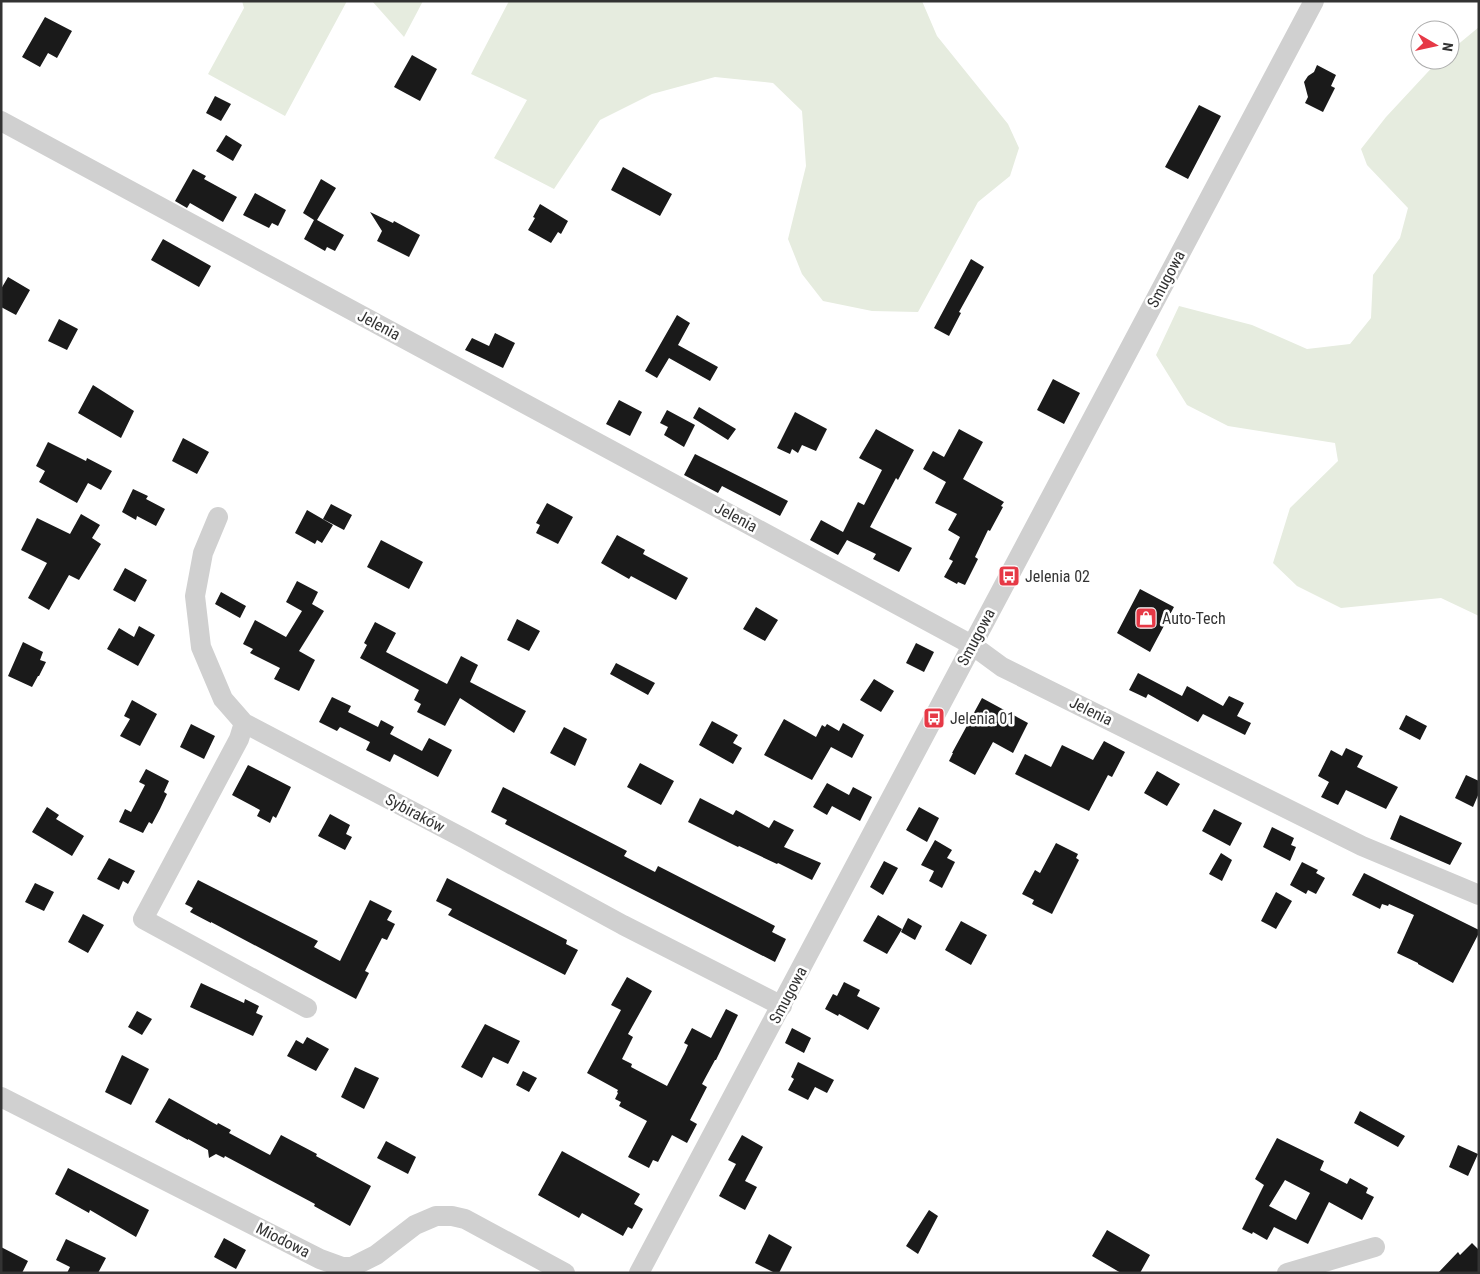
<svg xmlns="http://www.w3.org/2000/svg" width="1480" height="1274" viewBox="0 0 1480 1274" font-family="'Roboto Condensed',sans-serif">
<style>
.green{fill:#e6ecdf}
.building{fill:#1a1a1a;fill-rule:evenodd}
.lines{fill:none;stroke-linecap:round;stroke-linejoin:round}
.minor{stroke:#d0d0d0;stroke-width:20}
.labels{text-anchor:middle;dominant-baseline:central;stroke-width:5;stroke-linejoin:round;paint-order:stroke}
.street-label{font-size:16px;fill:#333;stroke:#fff}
.poi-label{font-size:16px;fill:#333;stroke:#fff;text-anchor:start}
</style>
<rect width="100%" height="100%" fill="#fff"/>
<path class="green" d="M 242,1 L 347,1 L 285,116 L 208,74 L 244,8 Z
M 372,1 L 423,1 L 404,37 Z
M 509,1 L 922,1 L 937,36 L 1008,124 L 1019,148 L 1010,176 L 978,202 L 918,312 L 872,311 L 823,301 L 802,274 L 788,239 L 806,166 L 802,111 L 773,83 L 715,77 L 652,94 L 600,120 L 554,189 L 494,158 L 527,100 L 471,74 Z
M 1479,27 L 1479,616 L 1441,598 L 1341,608 L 1297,586 L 1273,563 L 1290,508 L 1338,461 L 1335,443 L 1228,426 L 1187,405 L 1156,355 L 1179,306 L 1252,325 L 1307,349 L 1350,344 L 1371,318 L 1373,275 L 1400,238 L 1408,208 L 1367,165 L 1361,149 L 1386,117 L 1439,60 L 1450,60 L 1450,51 Z"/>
<path class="building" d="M 45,17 L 72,31 L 57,58 L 48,53 L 40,67 L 22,57 Z
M 412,55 L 437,69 L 420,101 L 394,87 Z
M 1317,65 L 1336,75 L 1331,86 L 1335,88 L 1323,112 L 1305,103 L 1308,97 L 1304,82 L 1308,76 L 1314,72 Z
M 215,96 L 231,104 L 221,121 L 206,113 Z
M 1199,105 L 1221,116 L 1188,179 L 1165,167 Z
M 226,135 L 242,145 L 233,161 L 216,151 Z
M 623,167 L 672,194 L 660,216 L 611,190 Z
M 193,169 L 206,176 L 204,179 L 237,197 L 223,222 L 190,203 L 187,208 L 175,201 Z
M 321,179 L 336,188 L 317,220 L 344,235 L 335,251 L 327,247 L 325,251 L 304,239 L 314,220 L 303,213 Z
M 255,193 L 286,210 L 278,226 L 272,223 L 269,228 L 243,215 Z
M 540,204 L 568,221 L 561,234 L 558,232 L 551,243 L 528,230 L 535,218 L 533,217 Z
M 370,212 L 393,223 L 394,221 L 420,235 L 409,257 L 377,241 L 382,231 Z
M 163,239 L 211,266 L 199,287 L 151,260 Z
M 971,259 L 984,267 L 959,312 L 961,313 L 949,336 L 934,328 Z
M 8,277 L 30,290 L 16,315 L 1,307 L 1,289 Z
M 677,315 L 690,323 L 678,345 L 718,367 L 710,381 L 669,358 L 657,378 L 645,371 Z
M 59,319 L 78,329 L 67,350 L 48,341 Z
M 495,333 L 515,343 L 503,368 L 465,350 L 472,338 L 489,346 Z
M 1053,379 L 1080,393 L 1064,424 L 1037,410 Z
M 93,385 L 134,411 L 121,438 L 78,413 Z
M 619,400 L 642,412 L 630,436 L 606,424 Z
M 699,407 L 736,429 L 728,440 L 693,418 Z
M 667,410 L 695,425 L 684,447 L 664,435 L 668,427 L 660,423 Z
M 795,412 L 827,429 L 816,451 L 802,445 L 798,453 L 792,449 L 790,454 L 777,448 Z
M 876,429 L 914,450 L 898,480 L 896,478 L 870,527 L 912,548 L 899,572 L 873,559 L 876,554 L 847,540 L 838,555 L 810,540 L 821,520 L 843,532 L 858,502 L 864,505 L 882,470 L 859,458 Z
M 959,429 L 983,442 L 963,479 L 1004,502 L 1001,506 L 1003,507 L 990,531 L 988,530 L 975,557 L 978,559 L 965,585 L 958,582 L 957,584 L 944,577 L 953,561 L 949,559 L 960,537 L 948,530 L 957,514 L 935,503 L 946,482 L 923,469 L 933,451 L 944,457 Z
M 183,438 L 209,452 L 197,474 L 172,461 Z
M 48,442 L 86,461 L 87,458 L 112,471 L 101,490 L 88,483 L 77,503 L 39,482 L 45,471 L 36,466 Z
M 695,454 L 788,501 L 780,516 L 722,486 L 718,493 L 684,475 Z
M 133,489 L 148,496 L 146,499 L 165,509 L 156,526 L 137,516 L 136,520 L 122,512 Z
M 547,503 L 573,517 L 558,544 L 536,533 L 540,525 L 536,523 Z
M 331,504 L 352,515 L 344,530 L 323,519 Z
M 307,510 L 333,525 L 322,543 L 317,540 L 315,544 L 295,533 Z
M 81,514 L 100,525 L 92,538 L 101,544 L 79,580 L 69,575 L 49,610 L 28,598 L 47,563 L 21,550 L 37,518 L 70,534 Z
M 617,535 L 645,550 L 643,554 L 688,578 L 676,600 L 631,576 L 629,579 L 601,563 Z
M 381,540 L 423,562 L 409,589 L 367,567 Z
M 125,568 L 147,580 L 135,602 L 113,590 Z
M 297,581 L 318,592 L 312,604 L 324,611 L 299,651 L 315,660 L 299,691 L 274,679 L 280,668 L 250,653 L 253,649 L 243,644 L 255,620 L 286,637 L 302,611 L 286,602 Z
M 1140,589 L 1174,607 L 1150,652 L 1117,633 Z
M 221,592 L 246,606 L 240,618 L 215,604 Z
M 756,607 L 778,620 L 765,641 L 743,629 Z
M 517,619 L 540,631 L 529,651 L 507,640 Z
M 375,622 L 396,633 L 386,652 L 447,684 L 461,656 L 478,665 L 470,682 L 526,711 L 514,733 L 460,698 L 445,726 L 417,712 L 421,704 L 414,700 L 419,690 L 360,658 L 367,645 L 364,643 Z
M 139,626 L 155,635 L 138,666 L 107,649 L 119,628 L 134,637 Z
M 23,642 L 43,652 L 40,660 L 46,662 L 39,676 L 38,676 L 32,687 L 8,676 Z
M 916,643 L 934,652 L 924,672 L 906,663 Z
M 616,663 L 655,683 L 648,695 L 610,674 Z
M 1138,673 L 1182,696 L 1187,686 L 1223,706 L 1229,696 L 1244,703 L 1237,716 L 1251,723 L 1245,735 L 1203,714 L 1198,722 L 1148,694 L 1146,698 L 1129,690 Z
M 874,679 L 894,691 L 881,712 L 860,700 Z
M 332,697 L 351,706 L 348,712 L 378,727 L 381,720 L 394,727 L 390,734 L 422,751 L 429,738 L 452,750 L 438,777 L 394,754 L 390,762 L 366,750 L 370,742 L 340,727 L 337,731 L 319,722 Z
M 982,698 L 1028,723 L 1013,753 L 993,742 L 975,775 L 949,761 L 953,753 L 952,753 Z
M 132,700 L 157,714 L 140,746 L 120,736 L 130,719 L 124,716 Z
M 1406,715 L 1427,726 L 1420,740 L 1399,729 Z
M 784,719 L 816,737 L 822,725 L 825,727 L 827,724 L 839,731 L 843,723 L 864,735 L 852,758 L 831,747 L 812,780 L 764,755 Z
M 712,721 L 738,735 L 733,743 L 742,748 L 733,764 L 699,745 Z
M 191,724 L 215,736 L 204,759 L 180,747 Z
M 564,727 L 587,739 L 575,766 L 550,753 Z
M 1104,741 L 1125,752 L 1112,777 L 1108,775 L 1089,811 L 1015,774 L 1025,754 L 1051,767 L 1062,745 L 1093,760 Z
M 1346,748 L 1363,756 L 1357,767 L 1398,787 L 1386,809 L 1346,790 L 1338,805 L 1321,797 L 1329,782 L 1318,776 L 1331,750 L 1342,756 Z
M 640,763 L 674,781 L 661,805 L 627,787 Z
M 248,765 L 291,787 L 276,818 L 273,816 L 270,823 L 257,816 L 260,810 L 232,795 Z
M 146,769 L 169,781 L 164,792 L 167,794 L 160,809 L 152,824 L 149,822 L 143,833 L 119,822 L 125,809 L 131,812 L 145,785 L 139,782 Z
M 1157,771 L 1180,784 L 1167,806 L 1144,793 Z
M 1466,775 L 1479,781 L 1479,793 L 1473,807 L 1455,798 Z
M 827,783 L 849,795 L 853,787 L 872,797 L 860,821 L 832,806 L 827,815 L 813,807 Z
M 503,787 L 627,851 L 624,856 L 655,872 L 658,866 L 775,926 L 772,932 L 786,939 L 775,962 L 505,824 L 507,820 L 491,812 Z
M 700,798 L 733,815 L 736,810 L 769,828 L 774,820 L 794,830 L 784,847 L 821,863 L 812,880 L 778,863 L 777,864 L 739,846 L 738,847 L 688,822 Z
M 47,807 L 59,815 L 56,819 L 84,836 L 72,856 L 32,832 Z
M 919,807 L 939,818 L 927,842 L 906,830 Z
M 1214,809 L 1242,823 L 1230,846 L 1202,831 Z
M 330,814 L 350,825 L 346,834 L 352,837 L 345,850 L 318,836 Z
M 1400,815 L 1462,843 L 1450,865 L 1390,839 Z
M 1272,827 L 1294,838 L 1291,845 L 1296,847 L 1290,861 L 1263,847 Z
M 935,840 L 952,850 L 947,858 L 955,862 L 942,888 L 929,881 L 934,871 L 921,865 Z
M 1056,843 L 1078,854 L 1076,858 L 1079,860 L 1052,914 L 1032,904 L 1034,900 L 1022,894 L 1035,870 L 1040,873 Z
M 1221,853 L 1232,860 L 1222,881 L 1209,874 Z
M 109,858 L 135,871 L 128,884 L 123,881 L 119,890 L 97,879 Z
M 884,861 L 898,868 L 883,895 L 870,887 Z
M 1302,862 L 1318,870 L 1316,873 L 1325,878 L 1316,894 L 1308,890 L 1306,894 L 1290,885 Z
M 1364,873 L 1479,930 L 1479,933 L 1453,983 L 1418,964 L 1418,963 L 1397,953 L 1414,915 L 1389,904 L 1388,906 L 1382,904 L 1380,909 L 1352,895 Z
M 447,878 L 567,940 L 566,944 L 578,950 L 565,975 L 448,915 L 452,909 L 436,901 Z
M 198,880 L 318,941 L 314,947 L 340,961 L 370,900 L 392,911 L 387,920 L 395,924 L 387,940 L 382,938 L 365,971 L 369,973 L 356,999 L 211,922 L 211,923 L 190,912 L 193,908 L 185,904 Z
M 35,883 L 54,892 L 44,911 L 25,902 Z
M 1276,892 L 1292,901 L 1276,929 L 1261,921 Z
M 83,914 L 104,925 L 88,953 L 68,942 Z
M 878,915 L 902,929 L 887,954 L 863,941 Z
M 908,918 L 922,926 L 915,940 L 901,932 Z
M 961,921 L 987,935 L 971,965 L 945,950 Z
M 627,977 L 652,991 L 628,1034 L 633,1037 L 622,1059 L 632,1064 L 631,1067 L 667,1086 L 685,1052 L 688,1045 L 684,1043 L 692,1028 L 711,1038 L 726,1009 L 738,1015 L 716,1060 L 715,1060 L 702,1084 L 707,1087 L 690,1120 L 697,1124 L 687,1143 L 672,1135 L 658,1162 L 653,1160 L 649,1168 L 628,1157 L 647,1121 L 619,1106 L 621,1102 L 615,1099 L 618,1093 L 617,1092 L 618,1090 L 587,1073 L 621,1010 L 611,1005 Z
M 844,982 L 860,990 L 857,996 L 880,1008 L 868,1030 L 839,1014 L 838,1016 L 825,1009 L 833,994 L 837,996 Z
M 201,983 L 244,1003 L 245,999 L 259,1006 L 256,1013 L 263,1016 L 253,1036 L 190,1007 Z
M 137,1011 L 152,1019 L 142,1035 L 128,1027 Z
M 485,1024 L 520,1041 L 508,1064 L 493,1057 L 482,1078 L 461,1067 Z
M 792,1028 L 811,1038 L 804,1053 L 785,1043 Z
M 307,1037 L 329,1049 L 316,1071 L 287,1056 L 296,1040 L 303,1044 Z
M 122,1055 L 149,1069 L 131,1105 L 105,1092 Z
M 798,1062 L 834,1080 L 827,1093 L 815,1087 L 808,1100 L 788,1090 L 794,1079 L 791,1077 Z
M 355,1067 L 379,1078 L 364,1109 L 341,1097 Z
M 523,1071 L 537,1078 L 529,1092 L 516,1085 Z
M 169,1098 L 217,1125 L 218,1123 L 231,1130 L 229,1133 L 270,1155 L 281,1135 L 317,1154 L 316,1156 L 371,1186 L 350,1226 L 314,1206 L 315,1204 L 225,1156 L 224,1158 L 216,1154 L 209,1158 L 208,1150 L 188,1139 L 188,1140 L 155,1122 Z
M 1360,1111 L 1405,1136 L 1398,1147 L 1354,1123 Z
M 742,1135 L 763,1147 L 745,1181 L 757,1187 L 745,1210 L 719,1196 L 736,1164 L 728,1160 Z
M 1277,1138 L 1324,1161 L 1320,1170 L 1347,1184 L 1350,1178 L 1368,1188 L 1366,1193 L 1374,1197 L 1362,1220 L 1329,1202 L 1308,1244 L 1274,1227 L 1267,1240 L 1253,1232 L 1252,1234 L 1242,1229 L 1264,1185 L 1255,1179 ZM 1285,1180 L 1310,1193 L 1296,1220 L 1269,1206 Z
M 386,1141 L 416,1157 L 408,1174 L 377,1158 Z
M 1458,1145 L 1478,1154 L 1468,1176 L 1449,1167 Z
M 562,1151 L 640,1194 L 634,1204 L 643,1209 L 632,1229 L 628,1227 L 623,1236 L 582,1213 L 579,1218 L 538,1195 Z
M 68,1168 L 149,1210 L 136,1237 L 90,1210 L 89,1213 L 55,1194 Z
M 929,1210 L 938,1216 L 918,1254 L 906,1246 Z
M 1107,1230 L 1150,1255 L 1140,1273 L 1121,1273 L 1092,1256 Z
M 769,1234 L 792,1247 L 779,1273 L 775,1273 L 755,1263 Z
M 224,1238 L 246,1250 L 236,1269 L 214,1257 Z
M 66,1239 L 106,1258 L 98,1273 L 67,1273 L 70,1267 L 56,1260 Z
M 1472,1243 L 1479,1250 L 1479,1273 L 1438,1273 L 1458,1252 L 1460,1255 Z
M 1,1247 L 28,1261 L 22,1273 L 1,1273 Z"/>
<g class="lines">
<path class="minor" d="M 1,121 L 972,645 L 1002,667 L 1362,846 L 1479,895
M 218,517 L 203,553 L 195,596 L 201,647 L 223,699 L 244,723 L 465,839 L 623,925 L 782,1006
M 244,723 L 239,739 L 143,919 L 307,1008
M 1,1097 L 320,1259 L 342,1267 L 352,1267 L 376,1255 L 415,1225 L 436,1216 L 452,1216 L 465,1219 L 565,1273
M 639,1273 L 1314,1
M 1287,1273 L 1375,1247"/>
</g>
<defs>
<g id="bus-square" transform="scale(1.125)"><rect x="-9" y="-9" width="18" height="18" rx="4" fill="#e63946" stroke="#fff"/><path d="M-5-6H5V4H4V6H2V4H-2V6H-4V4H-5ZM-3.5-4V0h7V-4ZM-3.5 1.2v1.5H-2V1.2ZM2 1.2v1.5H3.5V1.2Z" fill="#fff"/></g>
<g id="shop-square" transform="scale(1.125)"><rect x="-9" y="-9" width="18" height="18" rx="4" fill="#e63946" stroke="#fff"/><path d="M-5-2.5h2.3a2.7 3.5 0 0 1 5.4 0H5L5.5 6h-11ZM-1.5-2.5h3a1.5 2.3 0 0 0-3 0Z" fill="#fff"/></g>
</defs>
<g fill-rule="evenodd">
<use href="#bus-square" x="1009" y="576"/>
<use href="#shop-square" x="1146" y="618"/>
<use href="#bus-square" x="934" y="718"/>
</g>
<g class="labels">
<g class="street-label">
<text transform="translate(1166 279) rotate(-62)">Smugowa</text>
<text transform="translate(379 325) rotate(28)">Jelenia</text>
<text transform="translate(736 517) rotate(28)">Jelenia</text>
<text transform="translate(976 637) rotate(-62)">Smugowa</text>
<text transform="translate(1091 711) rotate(26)">Jelenia</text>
<text transform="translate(415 813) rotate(28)">Sybiraków</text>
<text transform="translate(788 995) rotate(-62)">Smugowa</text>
<text transform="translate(283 1240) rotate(27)">Miodowa</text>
</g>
<g class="poi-label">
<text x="1025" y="576">Jelenia 02</text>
<text x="1162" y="618">Auto-Tech</text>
<text x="950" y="718">Jelenia 01</text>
</g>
</g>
<rect width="1480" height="1274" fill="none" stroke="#333333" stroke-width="5"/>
<g transform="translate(1435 45) rotate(99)"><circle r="24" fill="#ffffff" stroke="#adadad"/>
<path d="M0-4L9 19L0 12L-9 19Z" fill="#e63946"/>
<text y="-8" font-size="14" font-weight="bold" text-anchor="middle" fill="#333333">N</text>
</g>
</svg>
